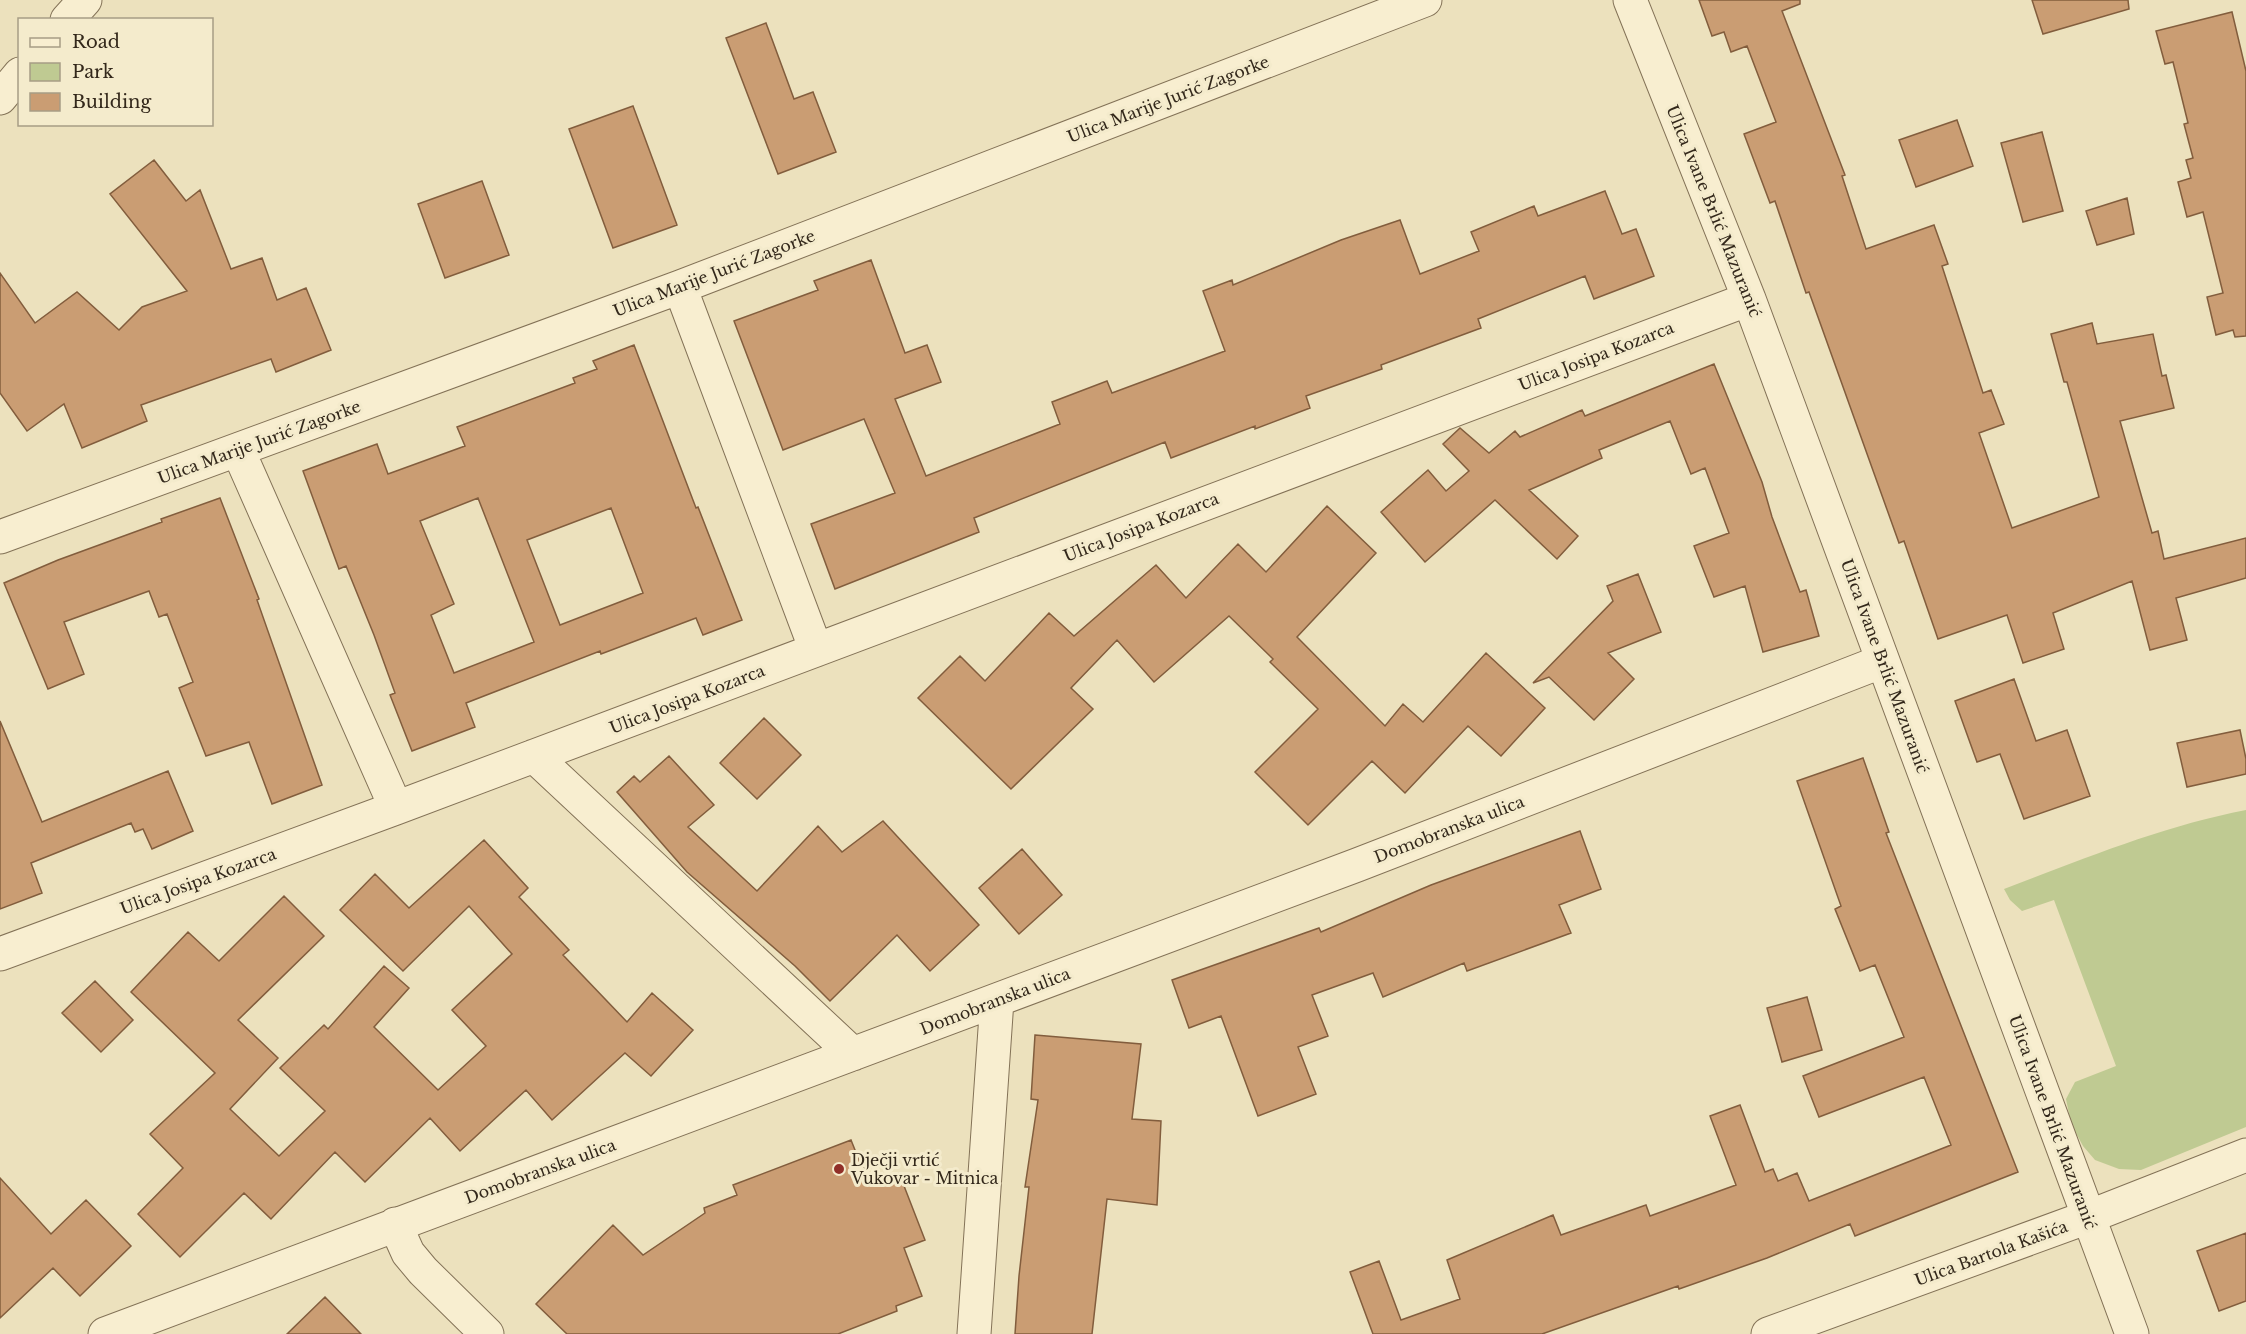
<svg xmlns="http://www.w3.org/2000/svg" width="2246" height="1334" viewBox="0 0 2246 1334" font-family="'Libre Baskerville',serif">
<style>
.green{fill:#bfca92}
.building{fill:#ca9d73;stroke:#825d3d;stroke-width:1.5;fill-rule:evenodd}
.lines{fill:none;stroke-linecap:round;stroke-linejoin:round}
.minor-casing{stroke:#837257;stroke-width:35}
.minor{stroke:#f8eed0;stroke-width:33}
.poi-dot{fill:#912f28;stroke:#f4ebcc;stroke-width:2}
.labels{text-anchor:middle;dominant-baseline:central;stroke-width:6;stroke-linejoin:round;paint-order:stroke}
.street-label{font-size:16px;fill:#33281b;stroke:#f4ebcc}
.poi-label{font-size:16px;fill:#33281b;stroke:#f4ebcc;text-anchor:start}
</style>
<rect width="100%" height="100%" fill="#ece1bd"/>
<path class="green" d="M 2246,810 L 2246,1127 L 2141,1170 L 2119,1169 L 2095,1160 L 2083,1146 L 2071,1124 L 2066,1099 L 2075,1082 L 2116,1066 L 2054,900 L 2022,911 L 2010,900 L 2004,889 C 2083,859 2163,826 2246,810 Z"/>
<path class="building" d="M 1699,0 L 1800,0 L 1800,4 L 1782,11 L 1845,175 L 1842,176 L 1866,249 L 1934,225 L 1948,264 L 1942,266 L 1983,393 L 1991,390 L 2004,424 L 1979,433 L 2012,528 L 2099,497 L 2067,382 L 2064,382 L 2051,334 L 2092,323 L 2097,344 L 2153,334 L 2162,376 L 2166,375 L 2174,408 L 2120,421 L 2152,533 L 2158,531 L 2164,559 L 2246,538 L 2246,578 L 2176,598 L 2187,640 L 2150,650 L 2132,581 L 2053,613 L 2064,649 L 2023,663 L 2007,615 L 1938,639 L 1904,541 L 1899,543 L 1809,292 L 1806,293 L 1775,201 L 1770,203 L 1744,134 L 1776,122 L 1747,46 L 1731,52 L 1724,32 L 1712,36 Z
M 2032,0 L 2128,0 L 2129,9 L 2043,34 Z
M 2232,12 L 2246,71 L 2246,336 L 2235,337 L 2233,330 L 2216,335 L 2207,297 L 2223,293 L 2203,212 L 2187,217 L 2178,182 L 2191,178 L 2186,160 L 2193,158 L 2184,124 L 2188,123 L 2173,62 L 2165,64 L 2156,31 Z
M 766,23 L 794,99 L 813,92 L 836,152 L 778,174 L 726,38 Z
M 633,106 L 677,225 L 613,248 L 569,129 Z
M 1957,120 L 1973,166 L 1916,187 L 1899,140 Z
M 2042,132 L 2063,211 L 2023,222 L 2001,143 Z
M 154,160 L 186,201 L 200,190 L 231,269 L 262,258 L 277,300 L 306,288 L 331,350 L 276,372 L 271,359 L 141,405 L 147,421 L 82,448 L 64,404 L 27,431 L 0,393 L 0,273 L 35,323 L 77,292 L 119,330 L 142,307 L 187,291 L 110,194 Z
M 482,181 L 509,255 L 445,278 L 418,204 Z
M 1605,191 L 1622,234 L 1636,229 L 1654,276 L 1594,299 L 1585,276 L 1478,319 L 1481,328 L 1381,365 L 1382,369 L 1306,396 L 1310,408 L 1255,429 L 1255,426 L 1171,458 L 1165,442 L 974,518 L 979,532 L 835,589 L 811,524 L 895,493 L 864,419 L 783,450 L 734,321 L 818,290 L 814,281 L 871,260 L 905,353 L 927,345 L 941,382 L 895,399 L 926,476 L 1060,424 L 1052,402 L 1107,381 L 1112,393 L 1225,351 L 1203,291 L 1232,280 L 1233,285 L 1341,240 L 1400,220 L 1420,274 L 1479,251 L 1471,232 L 1534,206 L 1538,216 Z
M 2127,198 L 2134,234 L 2097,245 L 2086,211 Z
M 634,345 L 696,508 L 698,507 L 742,620 L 703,635 L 696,618 L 601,654 L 600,651 L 466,703 L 475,727 L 412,751 L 390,695 L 395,693 L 374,635 L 346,566 L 339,569 L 303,471 L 377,444 L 388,474 L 465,446 L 457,427 L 575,383 L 573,378 L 597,369 L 593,361 ZM 478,498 L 534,642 L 454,673 L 431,615 L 454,604 L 420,521 ZM 611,508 L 643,593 L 560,625 L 527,540 Z
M 1714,364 L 1762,482 L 1772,517 L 1800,592 L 1806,590 L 1819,636 L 1763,652 L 1745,586 L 1714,597 L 1694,546 L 1729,533 L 1705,468 L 1691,474 L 1670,421 L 1599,450 L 1602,458 L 1529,490 L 1578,536 L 1557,559 L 1495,500 L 1425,562 L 1381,512 L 1428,470 L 1446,491 L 1469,471 L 1443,444 L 1460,428 L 1489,453 L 1515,431 L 1520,437 L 1582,410 L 1585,416 Z
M 220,498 L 259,599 L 257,600 L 322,785 L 272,804 L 249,742 L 206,756 L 179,688 L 193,682 L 167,614 L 159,617 L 149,591 L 64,622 L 84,674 L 48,689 L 4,583 L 58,560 L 162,522 L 161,519 Z
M 1327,506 L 1376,553 L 1297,637 L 1385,726 L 1403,704 L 1423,722 L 1486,653 L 1545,708 L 1501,756 L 1468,726 L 1405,793 L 1372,761 L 1308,825 L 1255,772 L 1318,709 L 1270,662 L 1273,659 L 1229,616 L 1154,682 L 1117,640 L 1071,688 L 1093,709 L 1011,789 L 918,698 L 960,656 L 985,681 L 1049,613 L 1074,636 L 1156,565 L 1186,598 L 1238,544 L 1266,572 Z
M 1638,574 L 1661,632 L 1608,653 L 1634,679 L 1594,720 L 1549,677 L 1533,683 L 1613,601 L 1607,586 Z
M 2014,679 L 2036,741 L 2067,730 L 2090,796 L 2024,819 L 2000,754 L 1977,762 L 1955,701 Z
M 764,718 L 801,755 L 757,799 L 720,763 Z
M 0,721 L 42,822 L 168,771 L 193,831 L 152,849 L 143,829 L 135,832 L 131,823 L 31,863 L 42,893 L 0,909 Z
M 2240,730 L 2246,759 L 2246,774 L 2187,787 L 2177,743 Z
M 669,756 L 714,805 L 688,827 L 757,891 L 818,826 L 842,852 L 883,821 L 979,925 L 930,971 L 897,935 L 830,1001 L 795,966 L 687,872 L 617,792 L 634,776 L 640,782 Z
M 1863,758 L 1889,832 L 1886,833 L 2018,1172 L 1855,1236 L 1850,1224 L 1767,1258 L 1679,1289 L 1678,1286 L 1542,1334 L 1373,1334 L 1350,1272 L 1379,1261 L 1401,1320 L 1460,1299 L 1447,1260 L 1553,1215 L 1561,1235 L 1646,1205 L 1650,1216 L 1736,1185 L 1710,1116 L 1740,1105 L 1765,1172 L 1773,1169 L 1778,1181 L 1797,1173 L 1809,1201 L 1951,1145 L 1924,1077 L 1819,1117 L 1803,1076 L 1904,1037 L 1875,965 L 1860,971 L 1835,909 L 1841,906 L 1797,781 Z
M 1580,831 L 1601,889 L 1559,905 L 1571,933 L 1467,971 L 1464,963 L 1383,997 L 1373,973 L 1312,995 L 1328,1036 L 1298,1047 L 1316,1094 L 1258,1116 L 1221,1016 L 1189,1028 L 1172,980 L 1319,928 L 1321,932 L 1431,885 Z
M 484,840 L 528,888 L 519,897 L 569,950 L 563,955 L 627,1022 L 652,993 L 693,1030 L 651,1076 L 625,1053 L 552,1120 L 526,1090 L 460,1151 L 430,1118 L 365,1182 L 335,1152 L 271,1219 L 244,1193 L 180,1257 L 138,1214 L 183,1168 L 150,1134 L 215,1073 L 131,992 L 188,932 L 219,961 L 284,896 L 324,936 L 238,1020 L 278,1058 L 230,1109 L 279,1156 L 325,1111 L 280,1068 L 324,1025 L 328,1029 L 384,966 L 409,988 L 374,1027 L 438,1090 L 486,1046 L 452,1010 L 512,954 L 469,906 L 403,971 L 340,910 L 375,874 L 409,908 Z
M 1022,849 L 1062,895 L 1019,934 L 979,888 Z
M 95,981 L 133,1020 L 101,1052 L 62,1013 Z
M 1807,997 L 1822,1050 L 1782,1062 L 1767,1008 Z
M 1035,1035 L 1141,1044 L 1132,1119 L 1161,1121 L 1157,1205 L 1107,1199 L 1092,1334 L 1015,1334 L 1019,1276 L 1029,1187 L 1025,1187 L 1038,1100 L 1031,1099 Z
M 851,1140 L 867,1180 L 883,1173 L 886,1179 L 899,1173 L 925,1240 L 904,1248 L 922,1296 L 896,1306 L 897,1311 L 838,1334 L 567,1334 L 536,1304 L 613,1225 L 643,1255 L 705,1213 L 704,1208 L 737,1195 L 733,1185 Z
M 0,1178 L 51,1234 L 86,1200 L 131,1246 L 80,1296 L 53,1268 L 0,1318 Z
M 2246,1233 L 2246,1301 L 2219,1311 L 2197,1251 Z
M 325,1297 L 361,1334 L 287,1334 Z"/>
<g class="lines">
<g class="minor-casing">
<path id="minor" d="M 1630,0 L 1749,299 L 2132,1334
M 67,20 L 85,0
M 0,98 L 20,74
M 680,287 L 816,650
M 238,450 L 396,808
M 0,537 L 680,287 L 1425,0
M 534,756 L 853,1054
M 0,954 L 396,808 L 1749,299
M 395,1224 L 408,1253 L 423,1271 L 487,1334
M 105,1334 L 1357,865 L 1883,661
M 974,1334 L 997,1000
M 1768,1334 L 2088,1217 L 2246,1155"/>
</g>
<use href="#minor" class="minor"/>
</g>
<circle class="poi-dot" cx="839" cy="1169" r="6"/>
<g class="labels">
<g class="street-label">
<text transform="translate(1168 99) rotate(-21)">Ulica Marije Jurić Zagorke</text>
<text transform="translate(1714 211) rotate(68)">Ulica Ivane Brlić Mazuranić</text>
<text transform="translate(714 273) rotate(-21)">Ulica Marije Jurić Zagorke</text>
<text transform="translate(1596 356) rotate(-21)">Ulica Josipa Kozarca</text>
<text transform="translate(259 442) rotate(-20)">Ulica Marije Jurić Zagorke</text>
<text transform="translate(1141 527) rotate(-21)">Ulica Josipa Kozarca</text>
<text transform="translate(1885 666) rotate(70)">Ulica Ivane Brlić Mazuranić</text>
<text transform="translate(687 699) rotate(-21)">Ulica Josipa Kozarca</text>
<text transform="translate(1449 829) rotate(-21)">Domobranska ulica</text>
<text transform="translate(198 881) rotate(-20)">Ulica Josipa Kozarca</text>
<text transform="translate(995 1001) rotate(-21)">Domobranska ulica</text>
<text transform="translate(2053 1122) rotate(70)">Ulica Ivane Brlić Mazuranić</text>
<text transform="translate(540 1171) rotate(-20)">Domobranska ulica</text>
<text transform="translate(1991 1253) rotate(-20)">Ulica Bartola Kašića</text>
</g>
<g class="poi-label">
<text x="851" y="1160">Dječji vrtić<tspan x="851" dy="18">Vukovar - Mitnica</tspan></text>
</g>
</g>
<rect x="18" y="18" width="195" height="108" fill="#f4ebcc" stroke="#a79d85" stroke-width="1.5"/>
<rect x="30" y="38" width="30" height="9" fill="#f8eed0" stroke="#a79d85" stroke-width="1.5"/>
<text x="72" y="48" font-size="18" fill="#33281b">Road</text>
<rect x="30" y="63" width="30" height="18" fill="#bfca92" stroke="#a79d85" stroke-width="1.5"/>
<text x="72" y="78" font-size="18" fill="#33281b">Park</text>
<rect x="30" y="93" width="30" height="18" fill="#ca9d73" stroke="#a79d85" stroke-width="1.5"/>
<text x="72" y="108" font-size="18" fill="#33281b">Building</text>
</svg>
